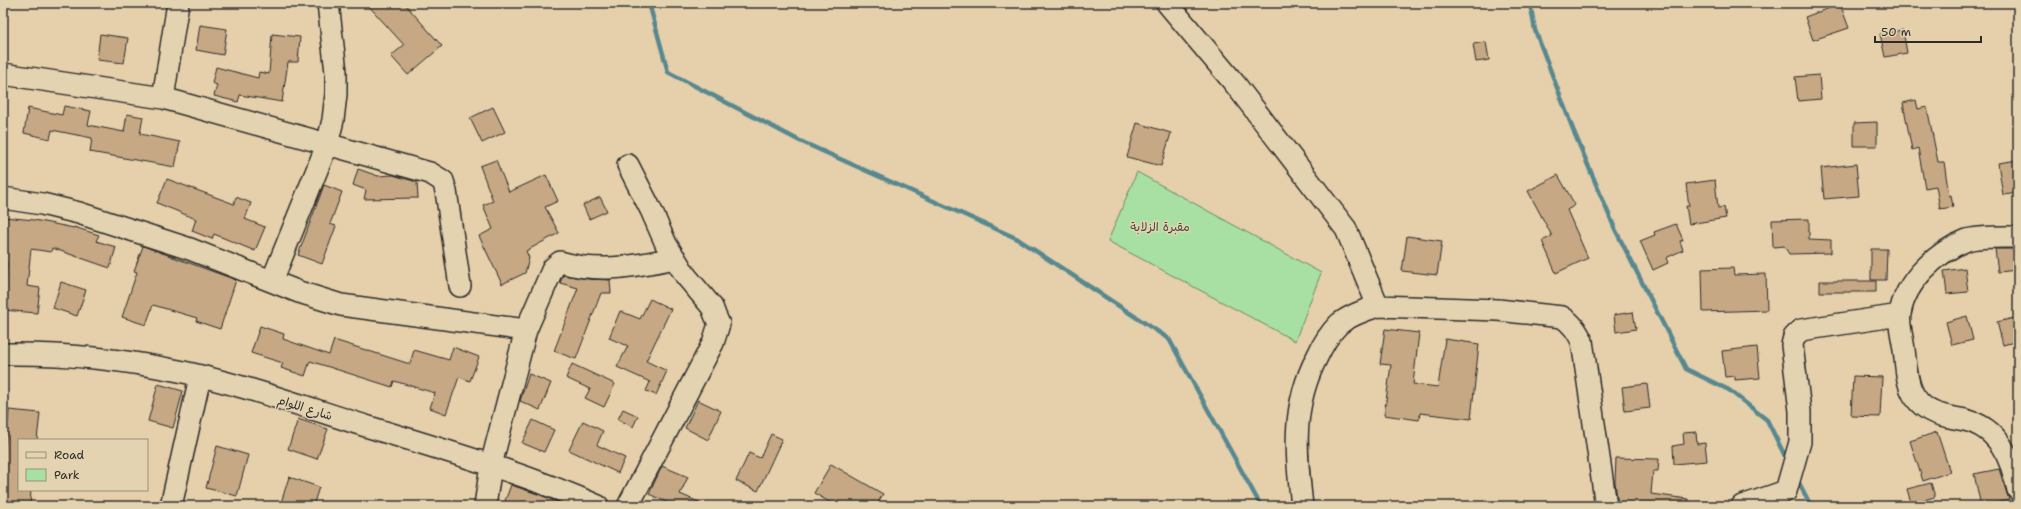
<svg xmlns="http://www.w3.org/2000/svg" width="2021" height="509" viewBox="0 0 2021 509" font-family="'Shantell Sans','Playpen Sans Arabic',sans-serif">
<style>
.green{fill:#a8e0a3;stroke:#6a8667}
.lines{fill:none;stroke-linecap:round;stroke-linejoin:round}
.stream{stroke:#59888f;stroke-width:4.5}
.building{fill:#c6a884;stroke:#2b2b2b}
.minor-casing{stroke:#2b2b2b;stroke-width:24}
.minor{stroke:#e4d3b0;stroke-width:21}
.labels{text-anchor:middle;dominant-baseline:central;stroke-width:3;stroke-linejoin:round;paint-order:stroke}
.park-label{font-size:12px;fill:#3e463d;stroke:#e4d3b0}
.street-label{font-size:12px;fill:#2b2b2b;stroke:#e4d3b0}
</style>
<rect width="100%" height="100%" fill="#e5d0ab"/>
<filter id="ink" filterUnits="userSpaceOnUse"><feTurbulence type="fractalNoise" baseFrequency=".025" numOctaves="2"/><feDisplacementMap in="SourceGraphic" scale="8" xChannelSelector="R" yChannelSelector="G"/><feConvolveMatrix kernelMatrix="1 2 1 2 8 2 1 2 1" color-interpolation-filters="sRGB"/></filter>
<g filter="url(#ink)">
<path class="green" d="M 1137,172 L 1321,273 L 1295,341 L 1108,241 Z"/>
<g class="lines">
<path class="stream" d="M 649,3 L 668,72 L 800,141 L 1016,238 L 1169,339 L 1261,506
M 1530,3 L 1535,30 L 1574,132 L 1615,229 L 1686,369 L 1729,390 L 1767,420 L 1787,460
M 1797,479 L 1811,506"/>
</g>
<path class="building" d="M 366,3 L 404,3 L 442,46 L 408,75 L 391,56 L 404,45 Z
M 1840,4 L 1849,28 L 1813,40 L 1805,17 Z
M 200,25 L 227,29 L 223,55 L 196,50 Z
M 1903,30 L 1907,53 L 1885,57 L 1880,34 Z
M 100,34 L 128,38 L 124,63 L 97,60 Z
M 272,34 L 300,37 L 298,62 L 288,62 L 282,102 L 240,95 L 238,102 L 214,96 L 217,85 L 212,83 L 216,67 L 258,78 L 259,72 L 269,74 Z
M 1486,42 L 1489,60 L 1476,62 L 1473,44 Z
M 1819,75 L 1821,99 L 1798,101 L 1795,77 Z
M 1916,100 L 1918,109 L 1927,107 L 1938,162 L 1944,162 L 1949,196 L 1951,195 L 1953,207 L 1940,209 L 1936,186 L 1925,188 L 1918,148 L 1912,150 L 1903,103 Z
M 64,106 L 91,111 L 88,125 L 124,132 L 127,114 L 143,117 L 140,134 L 180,142 L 175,167 L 90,152 L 92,138 L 52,130 L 50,139 L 24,133 L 28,108 L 62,115 Z
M 493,107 L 505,132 L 482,143 L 470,118 Z
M 1877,122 L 1877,146 L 1854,146 L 1854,123 Z
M 1137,123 L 1171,133 L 1161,166 L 1127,157 Z
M 496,160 L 509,192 L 546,175 L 558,201 L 545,207 L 559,233 L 526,251 L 529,258 L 525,273 L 502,284 L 479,236 L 493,229 L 483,205 L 493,201 L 480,166 Z
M 2018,160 L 2018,193 L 2003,195 L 1998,163 Z
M 1856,164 L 1859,196 L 1824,199 L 1821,168 Z
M 358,169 L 378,176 L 393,175 L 417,182 L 418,198 L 364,199 L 366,190 L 353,185 Z
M 1558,175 L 1575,205 L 1567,210 L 1588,258 L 1556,273 L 1542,241 L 1552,236 L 1528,191 Z
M 167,179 L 234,204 L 236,197 L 251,203 L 245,219 L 265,227 L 255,251 L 214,234 L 212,239 L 192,231 L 196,219 L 157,203 Z
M 1715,180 L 1718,208 L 1724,207 L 1726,218 L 1689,224 L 1686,206 L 1689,206 L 1686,184 Z
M 324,185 L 342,192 L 330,224 L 336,226 L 322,264 L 298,255 Z
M 600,197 L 607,211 L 589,219 L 583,205 Z
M 4,217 L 34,220 L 74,228 L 74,227 L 99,235 L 96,241 L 116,247 L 110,268 L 52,248 L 51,252 L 31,249 L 27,286 L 40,288 L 37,313 L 3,310 L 7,263 L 3,262 Z
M 1809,219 L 1809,239 L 1831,240 L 1831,253 L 1789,254 L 1784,246 L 1773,247 L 1772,220 Z
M 1676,224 L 1683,240 L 1680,241 L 1683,250 L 1666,258 L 1668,263 L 1653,270 L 1640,241 L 1655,235 L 1654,232 Z
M 1407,236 L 1442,241 L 1437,275 L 1402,271 Z
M 143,246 L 236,280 L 220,329 L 196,321 L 197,318 L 153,305 L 146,325 L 122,317 L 137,272 L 134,271 Z
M 1871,249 L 1887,249 L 1886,280 L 1871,280 Z
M 1995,249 L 2017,249 L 2018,270 L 1998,272 Z
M 1733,268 L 1734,275 L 1766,274 L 1767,310 L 1703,312 L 1702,269 Z
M 1965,268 L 1968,292 L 1947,294 L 1944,271 Z
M 563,275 L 588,279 L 610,280 L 611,293 L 601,293 L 576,359 L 554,351 L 578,288 L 560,283 Z
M 1820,281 L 1876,281 L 1876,292 L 1820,292 Z
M 61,282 L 86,290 L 77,316 L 53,308 Z
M 650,299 L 671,309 L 646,361 L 667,371 L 656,395 L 646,391 L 650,382 L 617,367 L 628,346 L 609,338 L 620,311 L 640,319 Z
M 1633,312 L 1636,329 L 1616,332 L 1614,315 Z
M 1967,316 L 1973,340 L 1952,345 L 1946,322 Z
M 2018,317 L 2018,341 L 2003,345 L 1997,322 Z
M 260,326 L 284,334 L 283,339 L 329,355 L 334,340 L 410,364 L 414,350 L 449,360 L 453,347 L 479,357 L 470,381 L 459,377 L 446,414 L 430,408 L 435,393 L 394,381 L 392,387 L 310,361 L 305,376 L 281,368 L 283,363 L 251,353 Z
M 1385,329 L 1419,333 L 1413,384 L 1438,387 L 1445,339 L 1479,344 L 1471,419 L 1420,413 L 1419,420 L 1384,415 L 1391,365 L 1380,364 Z
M 1757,347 L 1760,378 L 1735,380 L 1735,376 L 1725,377 L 1722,351 Z
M 572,364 L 615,384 L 604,407 L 585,398 L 590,389 L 566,378 Z
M 529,374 L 551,383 L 540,410 L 520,401 Z
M 1853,376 L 1882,377 L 1880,417 L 1851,416 Z
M 158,384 L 183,391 L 173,428 L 148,421 Z
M 1647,384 L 1650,408 L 1625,411 L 1622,387 Z
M 698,400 L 721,411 L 708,440 L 685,428 Z
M 623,409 L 638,416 L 633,427 L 618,419 Z
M 9,410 L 40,413 L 37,440 L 19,440 L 19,490 L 31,490 L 30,506 L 3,506 L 3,464 Z
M 298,419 L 328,429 L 317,459 L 288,449 Z
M 533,420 L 554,430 L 544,452 L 522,443 Z
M 583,421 L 603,431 L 597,445 L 625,458 L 618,473 L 569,450 Z
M 1696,432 L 1697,444 L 1705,443 L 1707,461 L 1674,464 L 1673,446 L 1684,444 L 1683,433 Z
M 1937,432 L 1950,472 L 1923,481 L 1910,441 Z
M 771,434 L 782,439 L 758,491 L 736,481 L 749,453 L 760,458 Z
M 217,446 L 248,455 L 237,496 L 206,488 Z
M 1616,458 L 1659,459 L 1658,471 L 1653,471 L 1651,494 L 1688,499 L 1688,506 L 1618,506 L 1615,482 Z
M 831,464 L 883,494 L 876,506 L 836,506 L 814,493 Z
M 662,466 L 688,477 L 680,494 L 708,506 L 675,506 L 649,494 Z
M 1999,469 L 2009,500 L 1981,506 L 1974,474 Z
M 289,477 L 319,487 L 313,506 L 280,506 Z
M 1931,483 L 1935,497 L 1911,503 L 1907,489 Z
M 511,485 L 538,494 L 567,506 L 503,506 Z"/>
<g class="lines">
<g class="minor-casing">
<path id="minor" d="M 1167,3 L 1235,84 L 1346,229 L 1378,306
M 3,74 L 163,98 L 430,173 L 443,181 L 446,191 L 460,286
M 163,98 L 178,3
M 3,198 L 42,204 L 79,213 L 190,249 L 299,292 L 341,305 L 526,330
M 2018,237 C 2005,237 1978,236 1967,240 C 1937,252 1905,281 1900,314 C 1898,324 1903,339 1904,350 C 1906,364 1906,384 1915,397 C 1927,415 1945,416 1965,420 C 1999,428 2011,458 2018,490
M 272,281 L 327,145 L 333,120 L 336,94 L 336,72 L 328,3
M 3,354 C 62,353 121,359 179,371 C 241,384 308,408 369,427 C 446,451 524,473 598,506
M 171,506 L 200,377
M 485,506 L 491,465 L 526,330 L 553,268 L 560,262 C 602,274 633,266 675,258
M 628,506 L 713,343 L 719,324 L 715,315 L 712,307 L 686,276 L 666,244 L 651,210 L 628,165
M 1302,506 C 1296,452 1291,407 1317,357 C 1322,346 1330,333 1339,324 C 1350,315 1365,310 1378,306 L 1498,310 L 1562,317 C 1572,323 1577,331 1582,341 L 1606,506
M 1742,506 L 1786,491 L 1800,442 L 1800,411 L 1792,345 L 1794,337 L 1801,330 L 1900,315"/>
</g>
<use href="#minor" class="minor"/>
</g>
</g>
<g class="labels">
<g class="park-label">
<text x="1160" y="227">مقبرة الزلابة</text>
</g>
<g class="street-label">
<text transform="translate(305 408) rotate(17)">شارع اللوام</text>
</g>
</g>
<rect width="2021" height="509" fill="none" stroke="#e4d3b0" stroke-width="16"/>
<rect x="8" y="8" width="2005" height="493" fill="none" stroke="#2b2b2b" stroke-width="1.5" filter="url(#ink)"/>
<rect x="18" y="439" width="130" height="52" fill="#e4d3b0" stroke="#9a907b"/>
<rect x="26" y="452" width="20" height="6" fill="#e4d3b0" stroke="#9a907b"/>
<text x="54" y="459" font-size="12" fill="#2b2b2b">Road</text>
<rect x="26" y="469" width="20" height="12" fill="#a8e0a3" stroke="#9a907b"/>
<text x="54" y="479" font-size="12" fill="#2b2b2b">Park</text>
<path d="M1875 36v6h106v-6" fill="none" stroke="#2b2b2b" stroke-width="2"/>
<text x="1881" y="36" font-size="12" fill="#2b2b2b" stroke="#e4d3b0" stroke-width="3" paint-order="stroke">50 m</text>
</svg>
